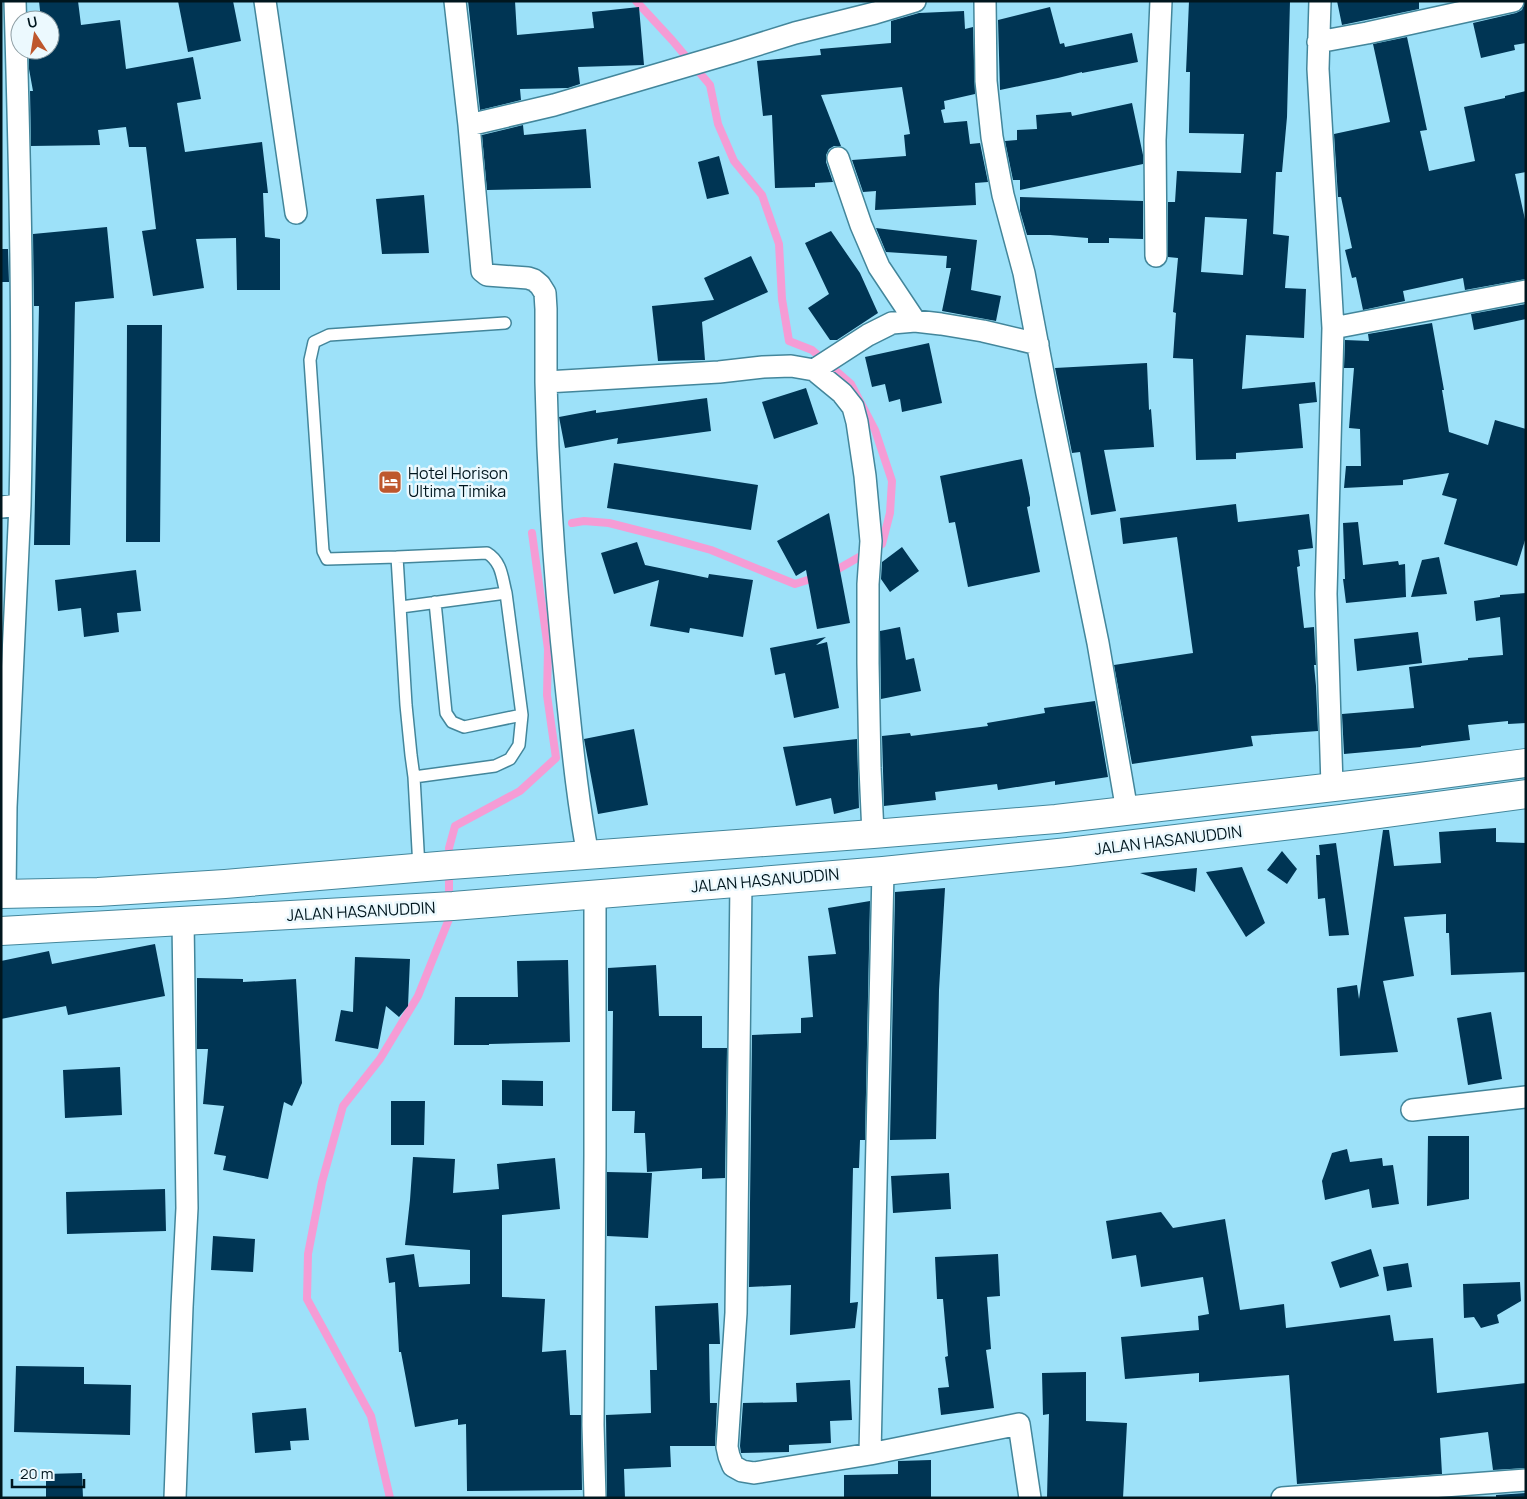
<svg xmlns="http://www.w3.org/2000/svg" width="1527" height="1499" viewBox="0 0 1527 1499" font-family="Manrope,sans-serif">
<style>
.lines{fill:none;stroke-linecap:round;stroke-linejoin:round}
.stream{stroke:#f59cd5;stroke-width:8}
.building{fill:#003554;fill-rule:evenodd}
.service-casing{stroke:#43869b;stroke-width:14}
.minor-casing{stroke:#43869b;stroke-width:24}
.tertiary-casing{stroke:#43869b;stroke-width:30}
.service{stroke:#fff;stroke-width:11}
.minor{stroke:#fff;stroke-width:21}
.tertiary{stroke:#fff;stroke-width:28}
.labels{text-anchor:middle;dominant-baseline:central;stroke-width:5;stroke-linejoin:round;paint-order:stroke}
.poi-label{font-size:16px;fill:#00161e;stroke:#ecf9fe;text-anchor:start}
.street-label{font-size:16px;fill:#00161e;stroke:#ecf9fe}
</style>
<rect width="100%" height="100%" fill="#9de1f9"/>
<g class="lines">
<path class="stream" d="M 636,1 L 672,40 L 710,85 L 718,124 L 734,161 L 762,195 L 779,244 L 782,299 L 789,341 L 812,350 L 851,384 L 875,430 L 892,481 L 890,513 L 882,544 L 831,573
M 572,523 L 584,521 L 609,523 L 664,537 L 711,550 L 795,584 L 817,577
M 390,1498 L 371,1416 L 307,1299 L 308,1254 L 322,1182 L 343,1106 L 380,1059 L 418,996 L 449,919 L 449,848 L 455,826 L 520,791 L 556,758 L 547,695 L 548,649 L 532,533"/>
</g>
<path class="building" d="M 39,1 L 78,1 L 81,25 L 120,20 L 126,69 L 193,57 L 201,99 L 177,103 L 185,152 L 262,142 L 268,193 L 263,193 L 265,237 L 280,239 L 280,290 L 237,290 L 236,238 L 196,239 L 204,288 L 153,296 L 142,231 L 156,229 L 146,147 L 129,147 L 126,127 L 98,130 L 100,145 L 31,146 L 30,91 L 33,91 L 29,69 L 29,50 L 50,50 L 50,20 L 41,20 Z
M 178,1 L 233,1 L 241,41 L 188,52 Z
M 468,1 L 515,1 L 517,35 L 594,28 L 592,12 L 639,7 L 644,65 L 578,67 L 580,84 L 568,88 L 520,89 L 521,100 L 480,110 Z
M 1189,1 L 1290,1 L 1287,117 L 1282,172 L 1276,172 L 1273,234 L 1289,236 L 1285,288 L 1306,289 L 1304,338 L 1246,335 L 1242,389 L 1315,382 L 1317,402 L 1299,404 L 1303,448 L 1236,453 L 1236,459 L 1196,460 L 1193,359 L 1173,358 L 1176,313 L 1173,312 L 1178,258 L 1168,257 L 1168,202 L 1175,202 L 1177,171 L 1241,173 L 1244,134 L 1189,133 L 1190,72 L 1186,72 ZM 1205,217 L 1247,219 L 1243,275 L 1201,272 Z
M 1337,1 L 1419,1 L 1419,9 L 1342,25 Z
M 1525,1 L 1526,43 L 1514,45 L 1515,50 L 1481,58 L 1473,23 L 1516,13 L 1522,10 Z
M 1050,7 L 1060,44 L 1064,43 L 1065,47 L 1132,33 L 1138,62 L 1082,73 L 1082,72 L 1058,78 L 1000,90 L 998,20 Z
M 964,11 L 965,29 L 973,27 L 975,94 L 944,101 L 945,109 L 941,110 L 944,123 L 967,121 L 970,144 L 980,143 L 988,182 L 975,183 L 976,205 L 875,210 L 876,191 L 863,192 L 852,160 L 906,156 L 904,135 L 910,134 L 902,87 L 821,95 L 841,146 L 834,146 L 829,149 L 826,155 L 826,162 L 833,182 L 815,183 L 815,187 L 775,188 L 772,115 L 763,116 L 757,61 L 821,55 L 820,49 L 891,43 L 891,21 L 919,13 Z
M 1407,37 L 1427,130 L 1420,131 L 1429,171 L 1475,161 L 1464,107 L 1505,98 L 1505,96 L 1526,91 L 1526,172 L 1515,174 L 1526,224 L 1526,279 L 1465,290 L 1463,278 L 1403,291 L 1405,301 L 1363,310 L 1356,277 L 1352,278 L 1345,250 L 1352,248 L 1341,197 L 1338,197 L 1334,134 L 1390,122 L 1373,44 Z
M 1132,103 L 1143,155 L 1143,164 L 1020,190 L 1020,180 L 1013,180 L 1005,141 L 1017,140 L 1017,130 L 1037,129 L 1036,115 L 1071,112 L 1072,116 Z
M 523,125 L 524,135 L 586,129 L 591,188 L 487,190 L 482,135 Z
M 719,156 L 729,194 L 707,199 L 698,162 Z
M 424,195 L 429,253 L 382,254 L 376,199 Z
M 1020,197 L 1143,201 L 1143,239 L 1109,238 L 1109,243 L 1088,243 L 1088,238 L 1050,235 L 1027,235 L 1020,211 Z
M 107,227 L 114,298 L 75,302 L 70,545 L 34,545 L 39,306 L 34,306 L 33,234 Z
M 876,228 L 977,240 L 971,290 L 1001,296 L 996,321 L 942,311 L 951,268 L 946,268 L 947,256 L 886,252 Z
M 831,231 L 860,273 L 878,313 L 837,340 L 830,340 L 808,308 L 829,294 L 805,243 Z
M 1,249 L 8,249 L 9,282 L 1,282 Z
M 751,256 L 768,292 L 702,322 L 705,360 L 658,361 L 652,306 L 714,300 L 704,278 Z
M 1526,304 L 1526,319 L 1474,330 L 1471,314 Z
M 1432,323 L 1444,390 L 1442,390 L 1449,432 L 1488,445 L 1495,420 L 1526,429 L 1526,537 L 1517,566 L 1444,544 L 1457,499 L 1442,495 L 1449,473 L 1403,480 L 1403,485 L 1344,488 L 1346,466 L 1361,466 L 1360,429 L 1349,428 L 1354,368 L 1344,368 L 1345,340 L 1369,341 L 1368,334 Z
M 127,325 L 162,325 L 160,542 L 126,542 Z
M 929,343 L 942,403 L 902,412 L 900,399 L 889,402 L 885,384 L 872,387 L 865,357 Z
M 1147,363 L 1149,410 L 1151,409 L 1154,447 L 1104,450 L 1116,511 L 1091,515 L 1080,452 L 1072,453 L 1055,368 Z
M 806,388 L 818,424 L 774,439 L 762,402 Z
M 707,398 L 711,431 L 617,444 L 618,438 L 565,448 L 559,417 L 596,410 L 596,413 Z
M 1022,459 L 1030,498 L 1030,506 L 1027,507 L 1040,572 L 968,587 L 955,522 L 949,523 L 940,476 Z
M 614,463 L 758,485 L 751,530 L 607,508 Z
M 1236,504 L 1238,522 L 1309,514 L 1313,548 L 1298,550 L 1300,566 L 1297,567 L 1304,628 L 1314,627 L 1316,665 L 1314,665 L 1316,686 L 1318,731 L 1251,736 L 1253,746 L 1132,764 L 1114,665 L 1193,653 L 1177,537 L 1123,544 L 1120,518 Z
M 829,513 L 850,623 L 817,629 L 806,570 L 796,576 L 777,541 Z
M 1358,522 L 1363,565 L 1398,561 L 1399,565 L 1405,564 L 1406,597 L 1346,603 L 1343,579 L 1345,579 L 1343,523 Z
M 637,542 L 645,565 L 708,578 L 709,574 L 753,580 L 743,637 L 690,628 L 689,633 L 650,626 L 659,580 L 614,594 L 601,553 Z
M 902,547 L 919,571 L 890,592 L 881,579 L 882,562 Z
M 1439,557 L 1447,594 L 1411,597 L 1422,560 Z
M 136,570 L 141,611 L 117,613 L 119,632 L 84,637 L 81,608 L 58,611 L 55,580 Z
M 1526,593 L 1526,723 L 1508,724 L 1508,721 L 1468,725 L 1470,740 L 1421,746 L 1421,747 L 1344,754 L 1342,714 L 1414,708 L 1409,667 L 1468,660 L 1468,658 L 1503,655 L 1500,617 L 1476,621 L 1474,601 L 1500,597 L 1500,595 Z
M 900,627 L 906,660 L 914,658 L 921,691 L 881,699 L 880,631 Z
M 1418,632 L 1422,663 L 1357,671 L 1354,639 Z
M 826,637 L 816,645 L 827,642 L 839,708 L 794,718 L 785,673 L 775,675 L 770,648 Z
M 1095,701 L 1108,777 L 1055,785 L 1055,781 L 998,790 L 997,784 L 935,792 L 936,800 L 884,806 L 882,736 L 910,733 L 911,736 L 988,726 L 987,723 L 1045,713 L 1044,708 Z
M 634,729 L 648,805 L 598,814 L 584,739 Z
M 857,739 L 859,808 L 834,814 L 831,798 L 796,806 L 783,747 Z
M 1496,828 L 1496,842 L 1526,843 L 1526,972 L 1451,975 L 1449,933 L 1446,933 L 1446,914 L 1404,917 L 1414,976 L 1383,981 L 1398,1052 L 1340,1056 L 1337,988 L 1357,985 L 1359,999 L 1383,830 L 1389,830 L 1394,866 L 1441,863 L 1439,832 Z
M 1336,843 L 1349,935 L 1329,936 L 1325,898 L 1318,899 L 1316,855 L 1320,855 L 1319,845 Z
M 1282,851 L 1297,869 L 1287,884 L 1267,870 Z
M 1242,867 L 1265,923 L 1246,937 L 1206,872 Z
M 1197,868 L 1195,892 L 1140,873 Z
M 945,888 L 939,990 L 936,1139 L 890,1140 L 895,892 Z
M 870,901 L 865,1140 L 860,1140 L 859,1168 L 853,1168 L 850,1303 L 858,1302 L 855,1328 L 790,1335 L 791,1285 L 749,1287 L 752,1035 L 801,1033 L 801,1018 L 813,1017 L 808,956 L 836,954 L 828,908 Z
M 155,944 L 165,996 L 68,1015 L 66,1006 L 1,1019 L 1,961 L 49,951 L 52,964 Z
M 355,957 L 410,959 L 408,1006 L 399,1017 L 386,1006 L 378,1049 L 335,1041 L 341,1010 L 353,1012 Z
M 568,960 L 570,1042 L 489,1044 L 489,1045 L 454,1045 L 455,997 L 518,997 L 517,961 Z
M 656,965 L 659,1016 L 702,1016 L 702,1048 L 727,1048 L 725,1178 L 702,1179 L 702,1168 L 647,1172 L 645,1133 L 634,1133 L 635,1111 L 612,1111 L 613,1011 L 608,1011 L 608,968 Z
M 197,978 L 243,979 L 243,982 L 296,979 L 302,1083 L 292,1106 L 284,1102 L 268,1179 L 223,1170 L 226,1156 L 214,1154 L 224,1106 L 203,1104 L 208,1049 L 197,1049 Z
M 1491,1012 L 1502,1079 L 1468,1085 L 1457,1018 Z
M 120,1067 L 122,1115 L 65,1118 L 63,1070 Z
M 502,1080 L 543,1081 L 543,1106 L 502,1105 Z
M 391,1101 L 425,1101 L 424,1145 L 391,1145 Z
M 1428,1136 L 1469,1136 L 1469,1199 L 1427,1206 Z
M 1347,1149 L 1350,1162 L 1382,1158 L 1383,1166 L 1393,1165 L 1399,1204 L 1372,1208 L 1369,1189 L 1325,1200 L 1322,1181 L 1332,1153 Z
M 413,1157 L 455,1159 L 453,1193 L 499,1189 L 497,1164 L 555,1158 L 560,1209 L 502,1215 L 502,1297 L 545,1299 L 542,1352 L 566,1350 L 570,1415 L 581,1415 L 582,1490 L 467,1491 L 466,1424 L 458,1425 L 458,1419 L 415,1427 L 401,1352 L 399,1352 L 395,1282 L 389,1283 L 386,1258 L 414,1254 L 419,1287 L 470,1284 L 470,1250 L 405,1245 L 410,1200 Z
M 607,1172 L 652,1173 L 648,1238 L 607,1236 Z
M 949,1173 L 951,1209 L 893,1213 L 891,1176 Z
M 165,1189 L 166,1231 L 67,1234 L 66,1192 Z
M 1161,1212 L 1173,1228 L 1225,1219 L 1240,1310 L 1284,1304 L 1286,1328 L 1390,1315 L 1394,1341 L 1433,1338 L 1437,1393 L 1526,1383 L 1526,1468 L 1493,1470 L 1488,1432 L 1440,1438 L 1442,1474 L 1297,1484 L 1289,1375 L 1199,1382 L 1199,1373 L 1125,1379 L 1121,1337 L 1199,1330 L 1198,1316 L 1209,1314 L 1203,1277 L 1141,1287 L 1136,1255 L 1112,1259 L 1106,1221 Z
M 213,1236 L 255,1239 L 253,1272 L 211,1270 Z
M 1371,1249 L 1379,1276 L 1340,1288 L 1331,1262 Z
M 998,1254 L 1000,1296 L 987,1297 L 991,1349 L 986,1350 L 994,1408 L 941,1415 L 938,1388 L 949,1387 L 945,1357 L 948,1356 L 943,1299 L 937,1299 L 935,1257 Z
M 1408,1263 L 1412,1287 L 1387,1291 L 1383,1267 Z
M 1520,1282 L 1521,1301 L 1497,1315 L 1499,1323 L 1481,1328 L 1474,1317 L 1464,1318 L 1463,1284 Z
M 718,1303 L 720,1344 L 709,1344 L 710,1403 L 717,1403 L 715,1446 L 670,1446 L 671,1467 L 624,1469 L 625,1498 L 607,1498 L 606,1415 L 651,1413 L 650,1370 L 657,1370 L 655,1306 Z
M 16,1366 L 84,1367 L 84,1384 L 131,1385 L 130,1435 L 14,1432 Z
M 1086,1372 L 1086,1421 L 1127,1423 L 1123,1498 L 1047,1498 L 1049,1414 L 1043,1415 L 1042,1373 Z
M 850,1380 L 852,1420 L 830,1421 L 831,1443 L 789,1445 L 789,1452 L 741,1453 L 740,1446 L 743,1403 L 797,1402 L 796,1383 Z
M 306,1408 L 309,1440 L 290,1441 L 291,1450 L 255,1453 L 252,1413 Z
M 931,1460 L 931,1498 L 844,1498 L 844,1475 L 898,1474 L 898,1461 Z
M 82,1473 L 83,1498 L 46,1498 L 46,1474 Z
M 1526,1493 L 1526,1498 L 1496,1498 L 1496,1495 Z"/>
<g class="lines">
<g class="service-casing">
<path id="service" d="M 397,557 L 487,553 C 502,562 502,578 506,593
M 435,602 L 446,713 L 452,722 L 464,727 L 522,715
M 401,607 L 506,593 L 522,715 L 519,745 L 510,759 L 495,766 L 414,777
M 419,868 L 414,777 L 411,755 L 406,705 L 397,557 L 327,559 L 323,551 L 310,360 L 314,342 L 329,335 L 505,323"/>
</g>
<g class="minor-casing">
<path id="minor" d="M 265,1 L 296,213
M 455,1 L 469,125 L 482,271 L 487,275 L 528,278 L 534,280 L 540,285 L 545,293 L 546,309 L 546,382 L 719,372 L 763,367 L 791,366 L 814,370 L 842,393 L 853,407 L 857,422 L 865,476 L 871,541 L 868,584 L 868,663 L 870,768 L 873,834
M 985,1 L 986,81 L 992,137 L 1003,195 L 1024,273 L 1047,394 L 1098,643 L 1127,811
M 1320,1 L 1318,69 L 1333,328 L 1326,594 L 1332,786
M 1318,42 L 1367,33 L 1513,1
M 469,125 L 554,105 L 734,52 L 795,33 L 875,13 L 915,1
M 838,158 L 861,225 L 879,267 L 915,321
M 1156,256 L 1155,140 L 1161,1
M 1333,328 L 1526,291
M 814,370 L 868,335 L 892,323 L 915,321 L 941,324 L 983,331 L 1038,344
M 546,382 C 548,483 555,584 566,685 C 572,742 577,798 588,855
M 1,507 L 20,505 C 24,337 20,169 15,1
M 741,882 L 736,1313 L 727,1447 L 729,1456 L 733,1466 L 742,1471 L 754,1473 L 870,1454 L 1019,1424 L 1030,1498
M 5,894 L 6,807 L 20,505
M 1412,1110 L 1526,1097
M 870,1454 L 883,871
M 175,1498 L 182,1307 L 187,1208 L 183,920
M 595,1498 L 593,1425 L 595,1155 L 595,894
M 1282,1498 L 1526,1480"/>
</g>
<g class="tertiary-casing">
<path id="tertiary" d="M 1,894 L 98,892 L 225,884 L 450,865 L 873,834 L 1056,819 L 1412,778 L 1526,763
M 1,931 L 453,906 L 883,871 L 1068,852 L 1341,819 L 1526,794"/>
</g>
<use href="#service" class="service"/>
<use href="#minor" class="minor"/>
<use href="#tertiary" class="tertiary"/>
</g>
<defs>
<g id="hotel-square" transform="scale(1.25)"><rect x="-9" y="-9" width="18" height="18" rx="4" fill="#be572d" stroke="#ecf9fe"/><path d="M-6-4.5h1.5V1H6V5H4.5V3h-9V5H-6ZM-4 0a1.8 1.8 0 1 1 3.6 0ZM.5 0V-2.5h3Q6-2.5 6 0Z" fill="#fff"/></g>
</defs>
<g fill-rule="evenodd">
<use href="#hotel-square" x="390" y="482"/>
</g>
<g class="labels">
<g class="poi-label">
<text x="408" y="473">Hotel Horison<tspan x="408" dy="18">Ultima Timika</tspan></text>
</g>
<g class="street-label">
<text transform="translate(1168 840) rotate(-7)">JALAN HASANUDDIN</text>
<text transform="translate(765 880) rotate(-5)">JALAN HASANUDDIN</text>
<text transform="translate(361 911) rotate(-3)">JALAN HASANUDDIN</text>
</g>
</g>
<rect width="1527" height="1499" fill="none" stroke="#00161e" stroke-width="5"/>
<g transform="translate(35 35) rotate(348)"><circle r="24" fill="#ecf9fe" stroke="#8e9ea4"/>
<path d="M0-4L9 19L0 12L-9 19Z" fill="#be572d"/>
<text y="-8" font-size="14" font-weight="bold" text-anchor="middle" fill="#00161e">U</text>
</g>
<path d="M12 1479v8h72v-8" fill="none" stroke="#00161e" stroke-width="2.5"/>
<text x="20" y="1479" font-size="15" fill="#00161e" stroke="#ecf9fe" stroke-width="4" paint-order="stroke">20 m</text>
</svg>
